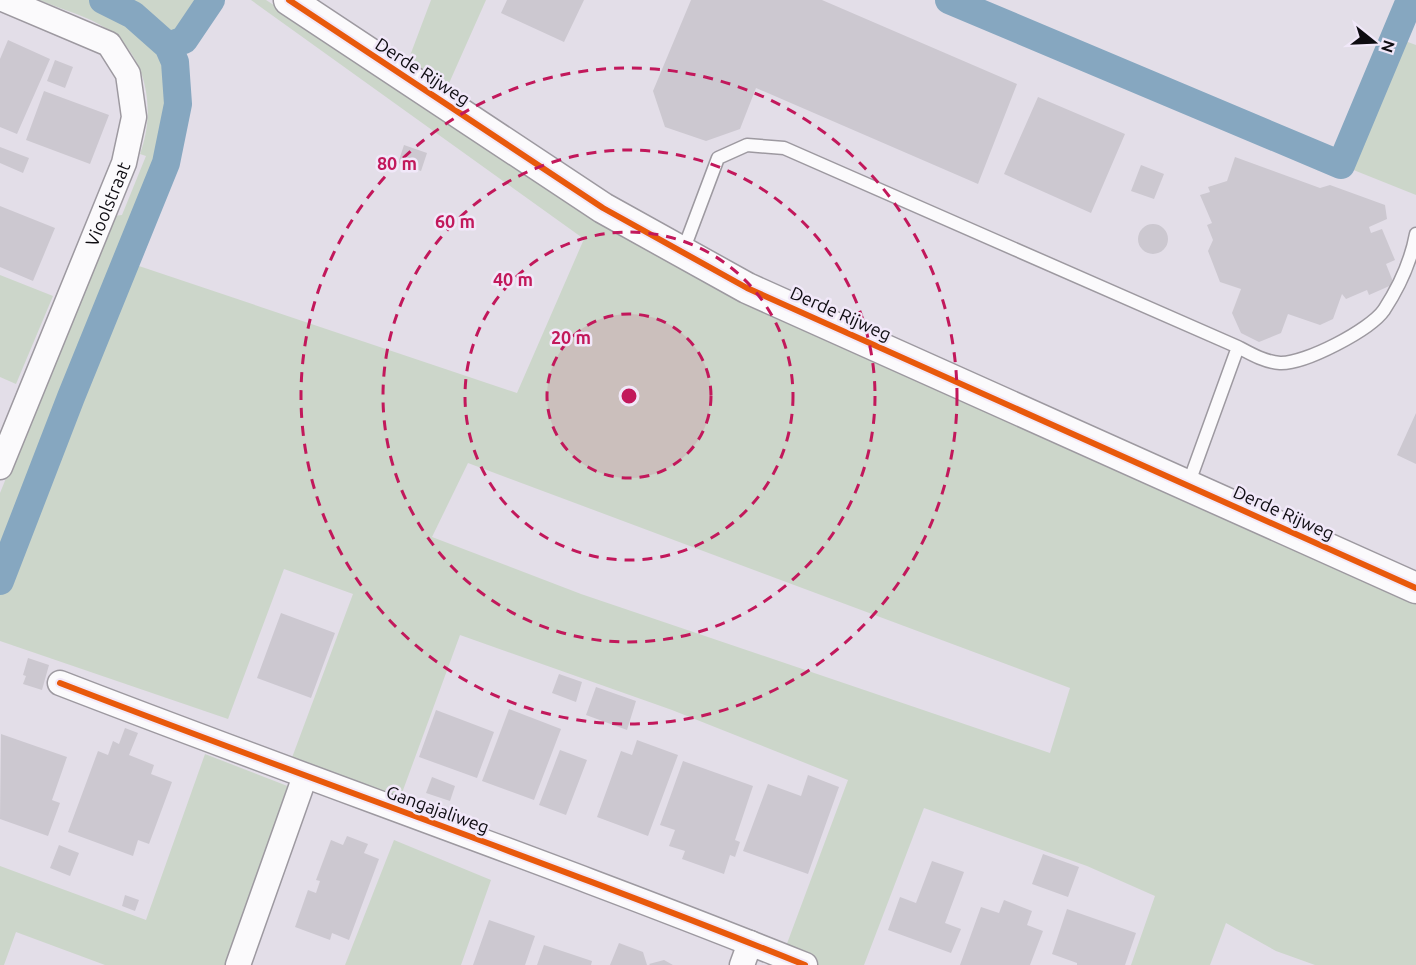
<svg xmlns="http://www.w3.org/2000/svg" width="1416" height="965" viewBox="0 0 1416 965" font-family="Ubuntu,sans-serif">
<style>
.green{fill:#ccd6ca;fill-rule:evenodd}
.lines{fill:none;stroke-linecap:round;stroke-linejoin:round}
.canal{stroke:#86a7c0;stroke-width:28}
.building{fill:#ccc8d0}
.service-casing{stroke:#9d99a0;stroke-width:15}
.minor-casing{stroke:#9d99a0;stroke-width:27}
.tertiary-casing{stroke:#9d99a0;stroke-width:33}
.service{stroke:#fbfafc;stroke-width:12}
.minor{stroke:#fbfafc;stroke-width:24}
.tertiary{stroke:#fbfafc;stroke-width:30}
.cycleway-casing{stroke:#f1e8f9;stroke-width:10}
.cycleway{stroke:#e8590c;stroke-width:6}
.ring{fill:none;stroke:#c2185b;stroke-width:3;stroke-dasharray:10 8}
.labels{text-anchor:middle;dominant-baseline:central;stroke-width:5;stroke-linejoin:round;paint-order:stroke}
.street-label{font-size:18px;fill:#0e0c11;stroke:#f1e8f9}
.centre{fill:#c2185b;stroke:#f1e8f9;stroke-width:3}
.ring-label{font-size:18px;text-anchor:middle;font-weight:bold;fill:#c2185b;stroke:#f1e8f9;stroke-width:5;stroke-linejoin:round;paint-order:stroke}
</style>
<rect width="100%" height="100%" fill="#e3dee8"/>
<path class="green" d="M 39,0 L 211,0 L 184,40 L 168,46 C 199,121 148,192 127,262 L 517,393 L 584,239 L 251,0 L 266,0 L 598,216 L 1416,599 L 1416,965 L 1315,965 L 1276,951 L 1226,923 L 1210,965 L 1131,965 L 1155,896 L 1087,866 L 924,808 L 864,965 L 802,965 L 782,957 L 848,780 L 672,710 L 460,635 L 395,812 L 287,771 L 353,594 L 284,569 L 228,719 L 0,641 L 0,493 L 113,216 L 122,215 L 146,156 L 140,154 C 156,111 148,56 107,29 C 88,16 60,9 39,0 ZM 468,463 L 1070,688 L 1050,753 L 581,594 L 432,537 Z
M 431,0 L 486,0 L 446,90 L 408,61 Z
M 1394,37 L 1416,45 L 1416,195 L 1341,165 Z
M 0,275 L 53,296 L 16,384 L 0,377 Z
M 205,754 L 290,787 L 228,965 L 105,965 L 16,932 L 4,965 L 0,965 L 0,866 L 146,920 Z
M 394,840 L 491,880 L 461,965 L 345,965 Z"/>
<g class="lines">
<path class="canal" d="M 949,0 L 1341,165 L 1410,0
M 168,46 L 184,40 L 211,0
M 0,581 L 71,397 L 166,163 L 178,104 L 175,62 L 168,46 L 133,15 L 103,0"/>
</g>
<path class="building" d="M 507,0 L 584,0 L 564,42 L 501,13 Z
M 691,0 L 822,0 L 1017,84 L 978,184 L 756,88 L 740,129 L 706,141 L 665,127 L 653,91 Z
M 8,40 L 50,59 L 17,134 L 0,127 L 0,59 Z
M 55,60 L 73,67 L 65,88 L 47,81 Z
M 44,91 L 109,115 L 90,164 L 26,140 Z
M 1038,97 L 1125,134 L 1091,213 L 1004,174 Z
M 404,145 L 427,153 L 421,171 L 398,163 Z
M 0,147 L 29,158 L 23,173 L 0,163 Z
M 1235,157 L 1320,188 L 1330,185 L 1385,205 L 1387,219 L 1369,227 L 1371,233 L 1382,229 L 1395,260 L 1386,264 L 1394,284 L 1369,295 L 1367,290 L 1346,299 L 1342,294 L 1333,319 L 1320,325 L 1288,314 L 1281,333 L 1259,342 L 1241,333 L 1232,313 L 1241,289 L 1220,282 L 1208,251 L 1213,240 L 1207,225 L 1212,223 L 1200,195 L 1210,192 L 1208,187 L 1227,181 Z
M 1141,165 L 1164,174 L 1154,199 L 1131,191 Z
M 0,206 L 55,228 L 33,281 L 0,267 Z
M1138 239a15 15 0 1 1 30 0a15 15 0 1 1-30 0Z
M 1416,413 L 1416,464 L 1397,455 Z
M 281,613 L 335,633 L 311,698 L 257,678 Z
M 28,658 L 49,665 L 42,690 L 23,684 L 26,676 L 23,675 Z
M 559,674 L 582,682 L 576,702 L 552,693 Z
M 596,687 L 636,701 L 627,730 L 586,715 Z
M 509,709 L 561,729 L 534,800 L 482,781 Z
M 436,710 L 494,732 L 477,778 L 419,757 Z
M 125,728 L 138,733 L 129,755 L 154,765 L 151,774 L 172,782 L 149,844 L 138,840 L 133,856 L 68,832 L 98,751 L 108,755 L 113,741 L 119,744 Z
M 1,734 L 67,757 L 52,800 L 60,803 L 48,836 L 0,819 Z
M 637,740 L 678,755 L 648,836 L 597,817 L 621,751 L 632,755 Z
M 560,750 L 587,760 L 566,815 L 539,805 Z
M 683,761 L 753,786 L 735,840 L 740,842 L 735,857 L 730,855 L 724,874 L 682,859 L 685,851 L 669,846 L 675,830 L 660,825 Z
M 808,775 L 839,787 L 808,874 L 743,851 L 768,784 L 801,796 Z
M 432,777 L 455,786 L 450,801 L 426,793 Z
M 347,836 L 368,844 L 364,853 L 379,859 L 349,940 L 332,933 L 330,940 L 295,927 L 308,890 L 316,893 L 320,881 L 316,880 L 331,840 L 343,845 Z
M 59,845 L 79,853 L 70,876 L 50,868 Z
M 1043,854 L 1079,867 L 1068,897 L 1032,884 Z
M 932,861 L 964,872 L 945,923 L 961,929 L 951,953 L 888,930 L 900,897 L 916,903 Z
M 125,895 L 139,900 L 135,911 L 122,906 Z
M 1004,900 L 1032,911 L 1027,925 L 1043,931 L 1030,965 L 960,965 L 981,907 L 999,913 Z
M 1067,909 L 1136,933 L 1125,965 L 1077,965 L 1077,963 L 1052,954 Z
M 489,920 L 535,936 L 525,965 L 473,965 Z
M 619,943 L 643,952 L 647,965 L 610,965 Z
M 544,945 L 592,961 L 591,965 L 537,965 Z
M 664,960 L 673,965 L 650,965 L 649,964 Z"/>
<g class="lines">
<g class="service-casing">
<path id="service" d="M 683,251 L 718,158 L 747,145 L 784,148 L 1238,347 L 1188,485
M 1238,347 C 1251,354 1265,362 1280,363 C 1305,364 1370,330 1384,310 C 1399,287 1411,261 1416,234"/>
</g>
<g class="minor-casing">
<g id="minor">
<path id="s1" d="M 0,467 L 124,163 L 134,117 L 128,74 L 109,44 L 5,0"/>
<path d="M 60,683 C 308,779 559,866 805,965"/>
<path d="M 238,965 L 305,776"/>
<path d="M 742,965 L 750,943"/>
</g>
</g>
<g class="tertiary-casing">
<path id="tertiary" d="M 289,0 L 603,208 L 747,288 L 1416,588"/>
</g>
<use href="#service" class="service"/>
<use href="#minor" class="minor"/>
<use href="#tertiary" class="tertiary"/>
<g class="cycleway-casing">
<path id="cycleway" d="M 289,0 L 603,208 L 747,288 L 1416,588
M 60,683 C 308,779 559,866 805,965"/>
</g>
<use href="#cycleway" class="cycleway"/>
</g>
<circle cx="629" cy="396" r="82" fill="#c2185b" fill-opacity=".12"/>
<g class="ring">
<circle cx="629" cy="396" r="82"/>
<circle cx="629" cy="396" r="164"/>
<circle cx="629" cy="396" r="246"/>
<circle cx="629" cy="396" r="328"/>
</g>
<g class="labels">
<g class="street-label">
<text transform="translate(423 71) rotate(33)">Derde Rijweg</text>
<text stroke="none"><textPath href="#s1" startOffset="284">Vioolstraat</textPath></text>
<text transform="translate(841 313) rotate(24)">Derde Rijweg</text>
<text transform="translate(1284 512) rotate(24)">Derde Rijweg</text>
<text transform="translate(438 809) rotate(20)">Gangajaliweg</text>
</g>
</g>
<circle cx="629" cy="396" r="9" class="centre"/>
<g class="ring-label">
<text x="397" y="170">80 m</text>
<text x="455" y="228">60 m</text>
<text x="513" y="286">40 m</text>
<text x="571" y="344">20 m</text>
</g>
<g transform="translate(1374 42) rotate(108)" stroke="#f1e8f9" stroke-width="4.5" paint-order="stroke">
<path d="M0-4.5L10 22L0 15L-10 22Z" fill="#0e0c11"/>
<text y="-9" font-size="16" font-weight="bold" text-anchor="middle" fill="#0e0c11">N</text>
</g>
</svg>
